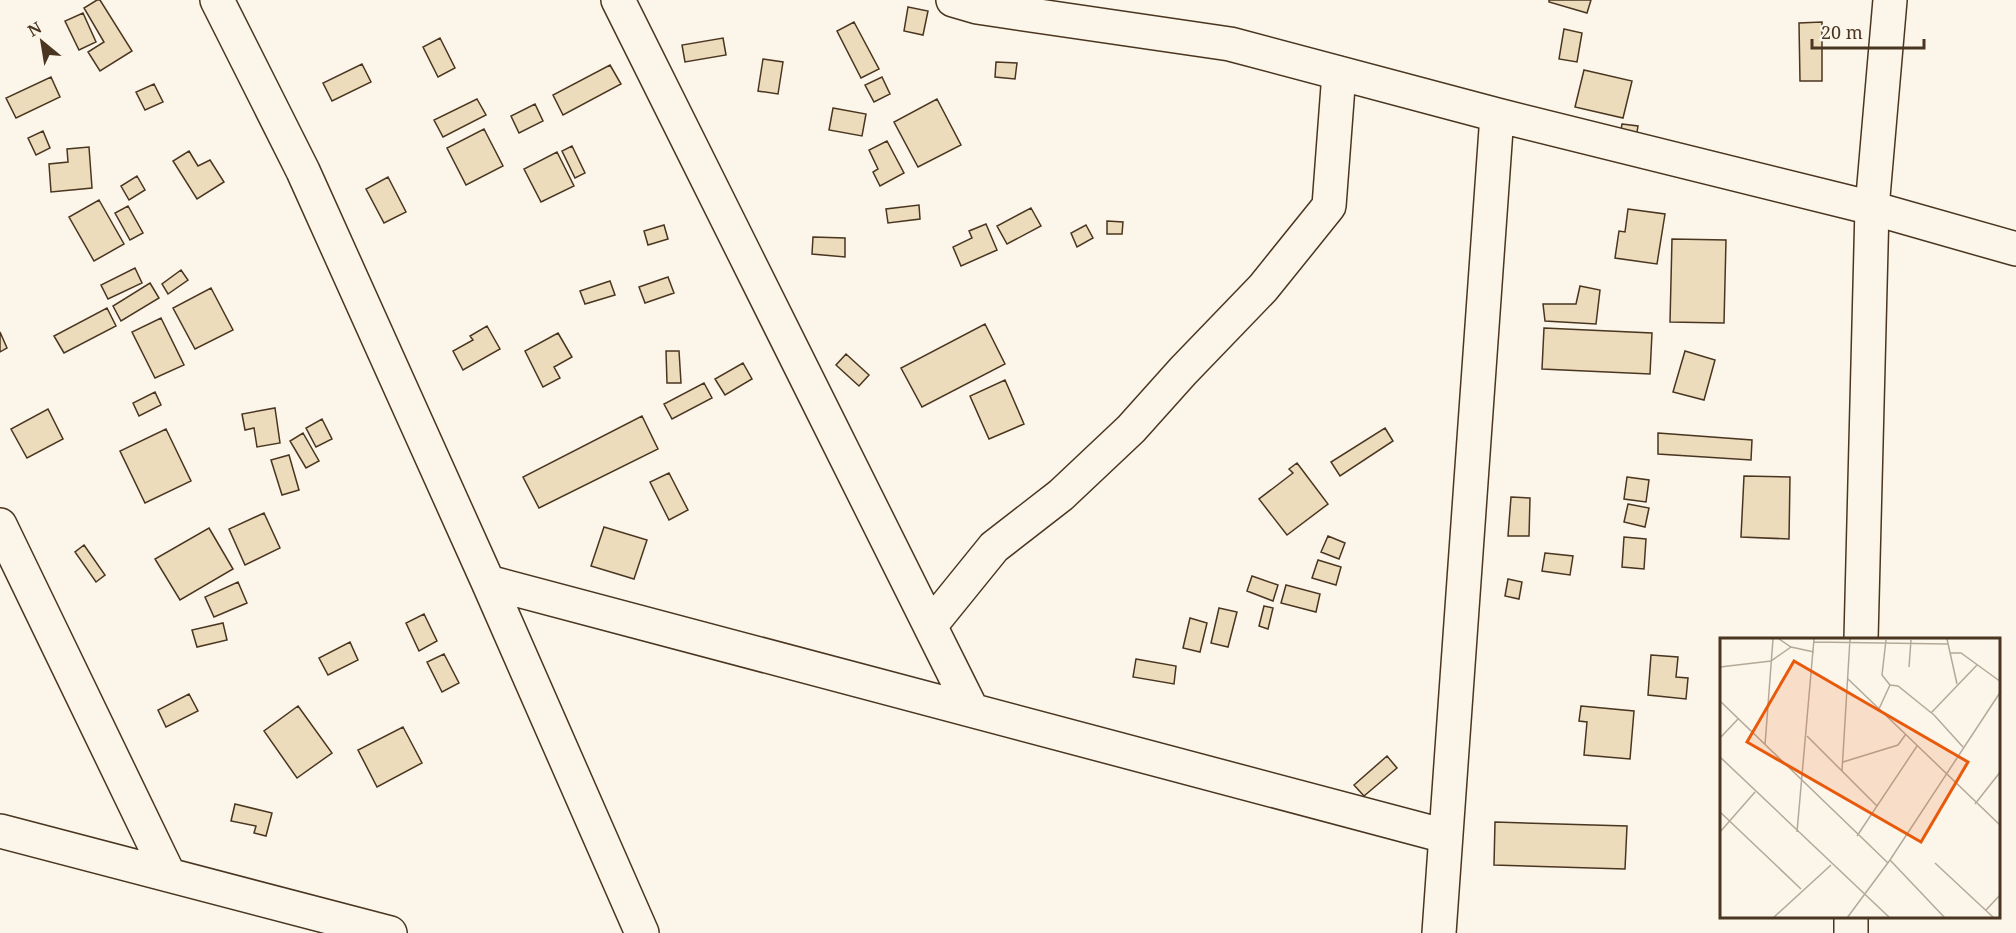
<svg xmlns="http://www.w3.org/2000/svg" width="2016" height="933" viewBox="0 0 2016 933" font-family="'Noto Serif',serif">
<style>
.building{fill:#ecdcbc;stroke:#4a3520;stroke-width:1.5}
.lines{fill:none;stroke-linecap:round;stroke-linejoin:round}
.street-casing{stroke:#4a3520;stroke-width:36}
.primary-casing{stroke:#4a3520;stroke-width:36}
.street{stroke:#fbf6e9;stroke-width:33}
.primary{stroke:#fbf6e9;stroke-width:33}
.inset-road{fill:none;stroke:#b4a999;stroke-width:1.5}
.view{fill:#e8590c;fill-opacity:0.15;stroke:#e8590c;stroke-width:3}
.inset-edge{fill:none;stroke:#4a3520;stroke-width:3}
</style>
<rect width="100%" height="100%" fill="#fbf6e9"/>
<path class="building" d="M 97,0 L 100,0 L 132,51 L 100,71 L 88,52 L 104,42 L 84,8 Z
M 1549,0 L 1591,0 L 1587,13 L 1549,2 Z
M 908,7 L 928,11 L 923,35 L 904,31 Z
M 83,13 L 96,42 L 79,50 L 65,21 Z
M 854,22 L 879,69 L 861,78 L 837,31 Z
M 1822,22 L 1822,81 L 1800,81 L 1799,23 Z
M 1564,29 L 1582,33 L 1577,62 L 1559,59 Z
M 440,38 L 455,68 L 438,77 L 423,47 Z
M 723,38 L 726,55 L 685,62 L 682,45 Z
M 763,59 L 783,62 L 778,94 L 758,91 Z
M 996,62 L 1017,63 L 1015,79 L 995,77 Z
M 362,64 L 371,82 L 332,101 L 323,83 Z
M 610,65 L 621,84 L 563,115 L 553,95 Z
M 1584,70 L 1632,81 L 1623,118 L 1575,107 Z
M 51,77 L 60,97 L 16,118 L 6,98 Z
M 882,77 L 890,94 L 874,102 L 865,85 Z
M 154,84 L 163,102 L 145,110 L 136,92 Z
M 477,99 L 486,115 L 443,137 L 434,120 Z
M 937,99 L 961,145 L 918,167 L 894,122 Z
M 535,104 L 543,121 L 519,133 L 511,116 Z
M 833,108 L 866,114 L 862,136 L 829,130 Z
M 1622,124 L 1638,126 L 1635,144 L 1619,141 Z
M 484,129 L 503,166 L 466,185 L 447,148 Z
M 43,131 L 50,148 L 36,155 L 28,138 Z
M 887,141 L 904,173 L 880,186 L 873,172 L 878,169 L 869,150 Z
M 572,146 L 585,173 L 575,178 L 562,151 Z
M 89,147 L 92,188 L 51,192 L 49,164 L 68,162 L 67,149 Z
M 189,151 L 198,166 L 210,160 L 224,182 L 197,199 L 173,161 Z
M 557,152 L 574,186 L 541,202 L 524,169 Z
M 137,176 L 145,190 L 129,200 L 121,186 Z
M 388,177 L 406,212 L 384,223 L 366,189 Z
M 99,200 L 124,244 L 94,261 L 69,217 Z
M 919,205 L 920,219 L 888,223 L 886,209 Z
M 128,206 L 143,233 L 130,240 L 115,213 Z
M 1031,208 L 1041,226 L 1007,244 L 997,226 Z
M 1628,209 L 1665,214 L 1657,264 L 1615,258 L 1619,231 L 1625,232 Z
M 1107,221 L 1123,222 L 1122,234 L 1107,234 Z
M 986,224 L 997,250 L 961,266 L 953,247 L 972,238 L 969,231 Z
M 664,225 L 668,239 L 648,245 L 644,231 Z
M 1086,225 L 1093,238 L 1077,247 L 1071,233 Z
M 813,237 L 845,238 L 845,257 L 812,254 Z
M 1672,239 L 1726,240 L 1724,323 L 1670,322 Z
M 135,268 L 142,283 L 108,299 L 101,285 Z
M 181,270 L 188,280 L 168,294 L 162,284 Z
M 668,277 L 674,293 L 645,303 L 639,287 Z
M 610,281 L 615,295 L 585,304 L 580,291 Z
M 150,283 L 159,298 L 121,321 L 113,306 Z
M 1580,286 L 1600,290 L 1596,324 L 1545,321 L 1543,304 L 1576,304 Z
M 211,288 L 233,330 L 195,349 L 173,308 Z
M 107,308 L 116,326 L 64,353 L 54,336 Z
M 161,318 L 184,365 L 155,378 L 132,332 Z
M 985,324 L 1005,364 L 922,407 L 901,368 Z
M 487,326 L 500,349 L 463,370 L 453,351 L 473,340 L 470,336 Z
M 1544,328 L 1652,333 L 1650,374 L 1542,369 Z
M 0,332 L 7,348 L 0,352 Z
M 558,333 L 572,357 L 554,367 L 560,378 L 543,387 L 525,351 Z
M 666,351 L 679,351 L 681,383 L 667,383 Z
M 1685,351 L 1715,360 L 1704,400 L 1673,392 Z
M 846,354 L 869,375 L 859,386 L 836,365 Z
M 743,363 L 752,379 L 725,395 L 715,379 Z
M 1005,380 L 1024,424 L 989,439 L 970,396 Z
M 704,383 L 712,398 L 672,419 L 664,404 Z
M 155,392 L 161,405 L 139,416 L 133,403 Z
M 275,408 L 280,443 L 257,447 L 254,428 L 245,430 L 242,414 Z
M 48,409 L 63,439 L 27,458 L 11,429 Z
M 642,416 L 658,449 L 539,508 L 523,477 Z
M 322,419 L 332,439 L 316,447 L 306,428 Z
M 1385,428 L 1393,441 L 1340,476 L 1331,462 Z
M 166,429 L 191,481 L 145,503 L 120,451 Z
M 303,433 L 319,461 L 306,468 L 290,441 Z
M 1658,433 L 1752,440 L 1751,460 L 1658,454 Z
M 289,455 L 299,490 L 282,495 L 271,460 Z
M 1297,463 L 1328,504 L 1287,535 L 1259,499 L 1293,473 L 1289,469 Z
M 669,473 L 688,510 L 669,520 L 650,482 Z
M 1744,476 L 1790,477 L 1789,539 L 1741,537 Z
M 1627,477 L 1649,480 L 1646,502 L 1624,499 Z
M 1511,497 L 1530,498 L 1529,536 L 1508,536 Z
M 1628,504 L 1649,508 L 1645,527 L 1624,522 Z
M 264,513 L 280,548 L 245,565 L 229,529 Z
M 604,527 L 647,540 L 634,579 L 591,566 Z
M 209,528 L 233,569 L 180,600 L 155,559 Z
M 1328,536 L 1345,543 L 1339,559 L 1321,552 Z
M 1624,537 L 1646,539 L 1644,569 L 1622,567 Z
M 84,545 L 105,575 L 96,582 L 75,552 Z
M 1545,553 L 1573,556 L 1570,575 L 1542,571 Z
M 1318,560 L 1341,567 L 1336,585 L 1312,578 Z
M 1252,576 L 1278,585 L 1273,601 L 1247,591 Z
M 1508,579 L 1522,582 L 1519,599 L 1505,596 Z
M 238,582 L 247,603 L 214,617 L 205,597 Z
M 1286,585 L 1320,594 L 1316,612 L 1281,603 Z
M 1264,606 L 1273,608 L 1268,629 L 1259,626 Z
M 1219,608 L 1237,612 L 1228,647 L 1211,643 Z
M 424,614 L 437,641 L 419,651 L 406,623 Z
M 1190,618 L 1207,623 L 1200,652 L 1183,648 Z
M 223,623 L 227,640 L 197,647 L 192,630 Z
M 350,642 L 358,660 L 328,675 L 319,658 Z
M 444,654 L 459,683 L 442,692 L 427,662 Z
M 1651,655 L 1678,657 L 1676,677 L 1688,678 L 1686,699 L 1648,695 Z
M 1136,659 L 1176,666 L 1174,684 L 1133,677 Z
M 189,694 L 198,711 L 166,727 L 158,710 Z
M 298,706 L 332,753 L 297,778 L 264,731 Z
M 1581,706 L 1634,711 L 1630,759 L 1584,755 L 1587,722 L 1579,721 Z
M 403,727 L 422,763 L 377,787 L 358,750 Z
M 1387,756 L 1397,768 L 1364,796 L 1354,785 Z
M 235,804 L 272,813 L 266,836 L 254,833 L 256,826 L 231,821 Z
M 1495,822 L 1627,826 L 1625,869 L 1494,865 Z"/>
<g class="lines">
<g class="street-casing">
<path id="street" d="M 217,0 L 303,171 L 488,582 L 642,933
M 618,0 L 972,710
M 953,0 L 977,7 L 1230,44 L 1497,115 L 1872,208 L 2016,249
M 0,525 L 169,875
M 488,582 L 1445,836
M 930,626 L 994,547 L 1061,495 L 1131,429 L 1183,371 L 1263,288 L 1329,206 L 1339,73
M 0,831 L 390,933
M 1439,933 L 1497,115"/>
</g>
<g class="primary-casing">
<path id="primary" d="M 1861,639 L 1872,208 L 1890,0
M 1851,933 L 1851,916"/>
</g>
<use href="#street" class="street"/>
<use href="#primary" class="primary"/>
</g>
<g transform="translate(1720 638)">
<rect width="280" height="280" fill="#fbf6e9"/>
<path class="inset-road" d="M 59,1 L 71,9 L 94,14M 227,1 L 237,46M 166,2 L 162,37 L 170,47M 94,4 L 228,6M 230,15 L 241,15 L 281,44M 0,29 L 51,23 L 71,9M 189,29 L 191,2M 128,41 L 281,188M 0,63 L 168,225M 158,73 L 170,47 L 178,48 L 214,77 L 243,109M 211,75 L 257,27M 87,98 L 157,168M 0,100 L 18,81M 45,107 L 53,1M 0,119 L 170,280M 123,124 L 178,107 L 186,96M 122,133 L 130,1M 255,166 L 281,133M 0,174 L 81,251M 0,194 L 35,154M 77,194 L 94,1M 137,198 L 197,108M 170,222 L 225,280M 215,225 L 274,280M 266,272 L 281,256M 53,280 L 111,227M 127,280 L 170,222 L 281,53"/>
<path class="view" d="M 74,23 L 248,124 L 201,204 L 27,104 Z"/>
<rect width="280" height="280" class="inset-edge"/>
</g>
<g transform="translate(42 42) rotate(330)" stroke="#fbf6e9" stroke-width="4.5" paint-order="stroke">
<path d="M0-4.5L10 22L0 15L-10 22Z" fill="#4a3520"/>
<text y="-9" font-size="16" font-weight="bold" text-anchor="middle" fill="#4a3520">N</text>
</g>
<path d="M1812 39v9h112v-9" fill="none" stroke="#4a3520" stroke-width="3"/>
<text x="1821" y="39" font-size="18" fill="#4a3520" stroke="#fbf6e9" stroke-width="4.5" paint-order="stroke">20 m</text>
</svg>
